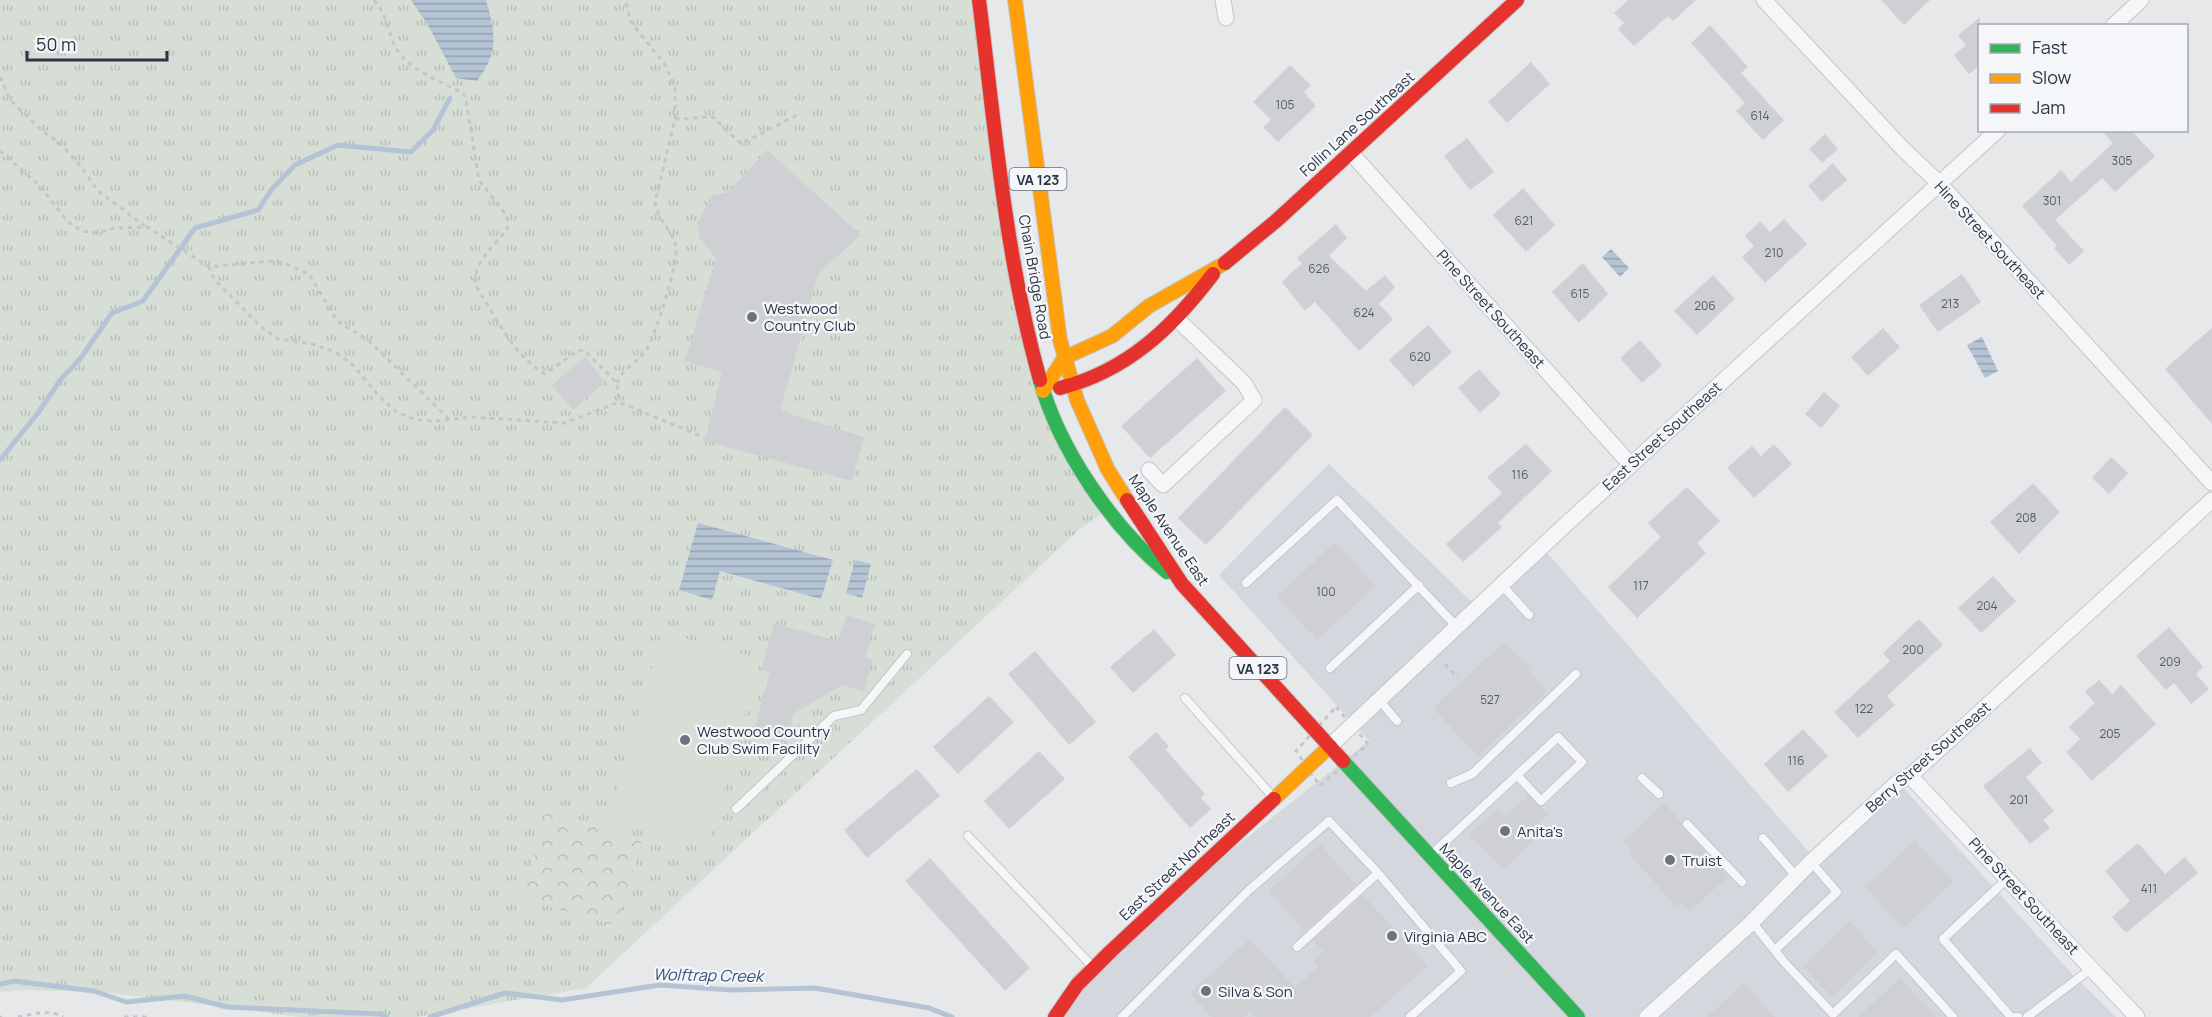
<svg xmlns="http://www.w3.org/2000/svg" width="2212" height="1017" viewBox="0 0 2212 1017" font-family="Manrope,sans-serif">
<style>
.built{fill:#d4d7dd}
.grass{fill:url(#grass-tufts)}
.park{fill:url(#park-crowns)}
.pitch{fill:#d6ded6}
.water{fill:url(#water-rules)}
.lines{fill:none;stroke-linecap:round;stroke-linejoin:round}
.stream{stroke:#b4c4d5;stroke-width:5}
.building{fill:#ced0d3}
.lane-casing{stroke:#c4c6c8;stroke-width:10}
.street-casing{stroke:#c4c6c8;stroke-width:17}
.fast-casing{stroke:#c4c6c8;stroke-width:16}
.slow-casing{stroke:#c4c6c8;stroke-width:16}
.jam-casing{stroke:#c4c6c8;stroke-width:16}
.path{stroke:#c5c6ca;stroke-width:3;stroke-dasharray:4.5 4.5;stroke-linecap:butt}
.lane{stroke:#f5f6f7;stroke-width:8}
.street{stroke:#f5f6f7;stroke-width:15}
.fast{stroke:#30b455;stroke-width:14}
.slow{stroke:#ff9f0a;stroke-width:14}
.jam{stroke:#e5322d;stroke-width:14}
.poi-dot{fill:#6c737f;stroke:#f4f6f9;stroke-width:2}
.labels{text-anchor:middle;dominant-baseline:central;stroke-width:4.5;stroke-linejoin:round;paint-order:stroke}
.number-label{font-size:12px;fill:#545c69}
.shield{fill:#f4f6f9;stroke:#676e7b;stroke-width:1.5}
.shield-label{font-size:14px;font-weight:bold;fill:#2b3445}
.street-label{font-size:15px;fill:#2b3445;stroke:#f4f6f9}
.poi-label{font-size:15px;fill:#2b3445;stroke:#f4f6f9;text-anchor:start}
.water-label{font-size:16px;font-style:italic;fill:#34527a;stroke:#f4f6f9}
</style>
<defs>
<pattern id="grass-tufts" width="24" height="20" patternUnits="userSpaceOnUse" patternTransform="scale(1.5)"><rect width="24" height="20" fill="#d6ded6"/><path d="M3 7l-1-3M5 7V3M7 7l1-3M15 17l-1-3M17 17v-4M19 17l1-3" fill="none" stroke="#b8bfb9"/></pattern>
<pattern id="park-crowns" width="20" height="18" patternUnits="userSpaceOnUse" patternTransform="scale(1.5)"><rect width="20" height="18" fill="#d6ded6"/><path d="M2 6a3 3 0 1 1 6 0M12 15a3 3 0 1 1 6 0" fill="none" stroke="#b8bfb9"/></pattern>
<pattern id="water-rules" width="6" height="5" patternUnits="userSpaceOnUse" patternTransform="scale(1.5)"><rect width="6" height="5" fill="#b4c4d5"/><path d="M0 2.5h6" fill="none" stroke="#93a0af"/></pattern>
</defs>
<rect width="100%" height="100%" fill="#e6e8ea"/>
<path class="built" d="M 1329,464 L 1478,608 L 1542,547 L 1814,858 L 1898,782 L 2073,975 L 2116,1017 L 1055,1017 L 1073,976 L 1369,741 L 1219,575 Z"/>
<path class="grass" d="M 0,0 L 979,0 L 1043,391 L 1108,510 L 1081,528 L 586,988 L 418,1017 L 301,1017 L 103,992 L 23,990 L 0,992 Z"/>
<path class="park" d="M 546,813 L 642,840 L 618,926 L 522,899 Z"/>
<path class="pitch" d="M 662,632 L 761,659 L 708,847 L 608,820 Z"/>
<path class="water" d="M 411,0 L 486,0 C 496,34 499,52 477,81 L 456,78 L 428,25 Z
M 1611,249 L 1629,268 L 1620,277 L 1602,257 Z
M 1982,337 L 1998,371 L 1985,378 L 1967,345 Z
M 698,523 L 833,560 L 821,599 L 720,571 L 712,600 L 679,590 Z
M 855,560 L 871,564 L 862,598 L 846,593 Z"/>
<g class="lines">
<path class="stream" d="M 0,460 L 38,413 L 61,379 L 80,359 L 112,313 L 143,301 L 195,228 L 258,210 L 272,189 L 295,165 L 338,145 L 411,152 L 433,130 L 450,98
M 0,984 L 14,981 L 94,991 L 126,1002 L 185,996 L 227,1007 L 381,1014 L 386,1017
M 430,1017 L 505,993 L 562,1000 L 660,985 L 731,990 L 815,988 L 929,1008 L 952,1017"/>
</g>
<path class="building" d="M 1628,0 L 1696,0 L 1673,21 L 1668,16 L 1634,46 L 1618,29 L 1624,23 L 1614,13 Z
M 1881,0 L 1930,0 L 1904,25 Z
M 1980,17 L 1980,65 L 1969,74 L 1954,55 L 1966,45 L 1958,35 Z
M 1710,25 L 1748,67 L 1741,73 L 1784,120 L 1763,140 L 1736,111 L 1745,103 L 1691,43 Z
M 1531,62 L 1550,84 L 1507,123 L 1488,102 Z
M 1290,65 L 1311,85 L 1304,92 L 1316,106 L 1278,142 L 1263,127 L 1271,120 L 1253,102 Z
M 2101,130 L 2131,130 L 2155,156 L 2115,192 L 2102,178 L 2055,220 L 2084,251 L 2069,265 L 2054,248 L 2057,246 L 2022,206 L 2061,170 L 2071,182 L 2113,143 Z
M 1825,134 L 1838,149 L 1822,163 L 1809,149 Z
M 1467,138 L 1494,172 L 1470,190 L 1444,156 Z
M 767,150 L 861,235 L 818,274 L 780,411 L 864,437 L 852,481 L 705,441 L 722,372 L 685,361 L 716,258 L 700,239 L 697,224 L 712,196 L 728,192 Z
M 1833,163 L 1847,180 L 1822,202 L 1808,186 Z
M 1523,188 L 1555,225 L 1526,252 L 1493,215 Z
M 1784,219 L 1807,244 L 1765,283 L 1742,257 L 1754,246 L 1745,236 L 1760,221 L 1770,232 Z
M 1336,224 L 1347,238 L 1329,256 L 1366,291 L 1385,275 L 1395,287 L 1379,304 L 1393,319 L 1359,351 L 1315,302 L 1305,311 L 1282,282 L 1302,263 L 1297,258 Z
M 1583,263 L 1608,294 L 1579,323 L 1552,292 Z
M 1962,274 L 1981,302 L 1938,332 L 1919,305 Z
M 1713,275 L 1735,299 L 1697,335 L 1674,311 Z
M 1428,325 L 1452,352 L 1413,387 L 1389,360 Z
M 1883,328 L 1900,347 L 1868,376 L 1851,357 Z
M 2212,328 L 2212,424 L 2165,369 Z
M 1640,340 L 1662,365 L 1642,383 L 1620,358 Z
M 585,357 L 605,382 L 573,410 L 552,385 Z
M 1197,358 L 1226,391 L 1150,458 L 1121,426 Z
M 1479,369 L 1501,394 L 1480,413 L 1458,388 Z
M 1824,392 L 1840,406 L 1821,428 L 1805,414 Z
M 1285,407 L 1313,435 L 1206,545 L 1178,518 Z
M 1526,444 L 1552,471 L 1498,523 L 1502,527 L 1463,562 L 1446,544 L 1502,493 L 1487,477 Z
M 1774,444 L 1792,464 L 1754,498 L 1727,468 L 1752,446 L 1761,456 Z
M 2111,457 L 2128,473 L 2109,494 L 2092,478 Z
M 2033,483 L 2060,512 L 2019,554 L 1990,522 Z
M 1687,487 L 1720,521 L 1697,543 L 1706,553 L 1637,618 L 1608,587 L 1661,537 L 1648,523 Z
M 1335,542 L 1376,586 L 1317,640 L 1277,597 Z
M 1993,576 L 2016,601 L 1981,633 L 1958,608 Z
M 847,615 L 875,624 L 865,658 L 873,660 L 864,691 L 842,685 L 794,713 L 788,736 L 755,727 L 770,672 L 761,670 L 774,623 L 838,641 Z
M 1919,619 L 1943,645 L 1887,696 L 1895,705 L 1858,738 L 1834,712 L 1890,661 L 1883,653 Z
M 2169,627 L 2203,667 L 2196,674 L 2209,689 L 2191,704 L 2174,683 L 2166,690 L 2136,656 Z
M 1154,629 L 1176,655 L 1133,693 L 1110,667 Z
M 1503,643 L 1530,666 L 1527,669 L 1547,691 L 1478,756 L 1433,708 Z
M 1035,651 L 1096,722 L 1069,745 L 1008,674 Z
M 2099,680 L 2112,694 L 2121,685 L 2156,724 L 2092,781 L 2066,752 L 2080,739 L 2069,727 L 2095,703 L 2085,692 Z
M 989,696 L 1014,722 L 958,774 L 933,747 Z
M 1803,729 L 1828,756 L 1788,792 L 1764,764 Z
M 1156,732 L 1169,746 L 1166,750 L 1205,794 L 1201,798 L 1211,809 L 1190,828 L 1128,757 Z
M 2030,748 L 2042,763 L 2026,777 L 2054,811 L 2043,820 L 2050,828 L 2030,844 L 1983,786 Z
M 1039,751 L 1065,779 L 1009,829 L 984,801 Z
M 917,769 L 940,796 L 867,858 L 844,830 Z
M 1528,795 L 1548,814 L 1534,827 L 1540,834 L 1503,870 L 1469,835 L 1498,808 L 1506,816 Z
M 1664,803 L 1681,822 L 1683,828 L 1728,876 L 1690,912 L 1681,903 L 1677,907 L 1629,854 L 1633,851 L 1624,841 Z
M 1915,841 L 1953,882 L 1903,928 L 1865,887 Z
M 2138,843 L 2165,874 L 2185,857 L 2198,873 L 2126,933 L 2112,917 L 2130,901 L 2105,871 Z
M 1320,844 L 1356,885 L 1305,931 L 1269,891 Z
M 930,858 L 1030,968 L 1005,991 L 905,881 Z
M 1363,895 L 1428,966 L 1370,1017 L 1256,1017 L 1251,1011 L 1243,1017 L 1212,1017 L 1190,993 L 1250,939 L 1295,988 L 1318,967 L 1313,961 L 1323,951 L 1313,940 Z
M 1849,921 L 1878,952 L 1832,997 L 1803,966 Z
M 1900,978 L 1936,1017 L 1858,1017 Z
M 1744,983 L 1775,1017 L 1707,1017 Z"/>
<g class="lines">
<g class="lane-casing">
<path id="lane" d="M 1246,583 L 1337,500 L 1458,628
M 1502,585 L 1529,615
M 1330,668 L 1419,585
M 1185,698 L 1273,797
M 1380,701 L 1397,721
M 1642,778 L 1659,794
M 1451,783 L 1472,774 L 1576,674
M 736,809 L 834,716 L 861,710 L 907,654
M 1687,824 L 1742,882
M 968,836 L 1093,967
M 1763,838 L 1796,876
M 1431,855 L 1558,737 L 1582,762 L 1541,801 L 1517,775
M 2008,878 L 1943,939 L 2011,1017 L 2018,1017
M 1752,922 L 1784,962 L 1833,1014 L 1896,954 L 1953,1017
M 1297,947 L 1378,873
M 1776,949 L 1837,892 L 1811,862
M 1122,1017 L 1249,890 L 1329,821 L 1378,873 L 1461,971 L 1410,1017
M 2027,1017 L 2092,968"/>
</g>
<g class="street-casing">
<path id="street" d="M 1223,0 L 1226,18
M 1764,0 L 1903,149 L 1939,183 L 2212,483
M 2113,26 L 2141,0
M 1351,153 L 1631,465
M 1149,470 L 1163,485 L 1254,400 L 1244,383 L 1177,319
M 1330,746 L 1563,527 L 1998,130
M 1910,776 L 2137,1017
M 1647,1017 L 1749,925 L 1811,862 L 1898,782 L 1910,776 L 2212,500"/>
</g>
<g class="fast-casing">
<path id="fast" d="M 1040,380 C 1059,449 1112,527 1167,572
M 1343,761 L 1578,1017"/>
</g>
<g class="slow-casing">
<path id="slow" d="M 1015,0 L 1060,340 L 1077,400 L 1108,470 L 1127,500
M 1043,391 L 1064,358 L 1112,336 L 1149,306 L 1225,263
M 1274,799 L 1330,746"/>
</g>
<g class="jam-casing">
<path id="jam" d="M 979,0 C 995,127 1005,256 1040,380
M 1225,263 L 1276,221 L 1517,0
M 1060,388 C 1127,371 1172,328 1213,274
M 1127,500 L 1182,584 L 1343,761
M 1055,1017 L 1077,985 L 1110,952 L 1274,799"/>
</g>
<path class="path" d="M 374,0 C 386,14 387,26 393,42 C 405,70 439,80 464,94 L 466,100 L 479,180 L 507,216 L 508,227 C 497,245 470,263 476,286 C 495,316 513,355 545,374 L 577,351 L 584,350 L 617,383 L 619,402
M 0,77 L 11,101 L 42,131 L 60,143 L 82,168 L 98,191 L 145,226
M 675,119 L 713,117 L 741,144 L 799,114
M 0,151 L 39,185 L 68,222 L 82,231 L 96,233 L 115,228 L 147,227 L 209,267
M 617,383 C 623,366 642,361 649,345 C 657,328 678,265 676,247 C 674,232 658,222 655,202 L 675,119 L 675,88 L 666,66 L 631,22 L 625,0
M 449,419 L 368,340 L 337,321 L 309,274 L 286,264 L 268,261 L 209,267 L 214,279 L 260,326 L 278,339 L 312,344 L 335,352 L 352,364 L 379,396 L 395,411 L 416,420 L 436,421 L 471,417 L 565,423 L 619,402 L 705,438
M 1445,664 L 1458,678
M 1336,707 L 1368,744 L 1320,786 L 1296,751 Z
M 0,1017 L 2,1017
M 18,1017 C 32,1014 51,1009 63,1017
M 124,1017 L 151,1017"/>
<use href="#lane" class="lane"/>
<use href="#street" class="street"/>
<use href="#fast" class="fast"/>
<use href="#slow" class="slow"/>
<use href="#jam" class="jam"/>
</g>
<g class="poi-dot">
<circle cx="752" cy="317" r="6"/>
<circle cx="685" cy="740" r="6"/>
<circle cx="1505" cy="831" r="6"/>
<circle cx="1670" cy="860" r="6"/>
<circle cx="1392" cy="936" r="6"/>
<circle cx="1206" cy="991" r="6"/>
</g>
<g class="labels">
<g class="number-label">
<text x="1285" y="104">105</text>
<text x="1760" y="115">614</text>
<text x="2122" y="160">305</text>
<text x="2052" y="200">301</text>
<text x="1524" y="220">621</text>
<text x="1774" y="252">210</text>
<text x="1319" y="268">626</text>
<text x="1580" y="293">615</text>
<text x="1950" y="303">213</text>
<text x="1705" y="305">206</text>
<text x="1364" y="312">624</text>
<text x="1420" y="356">620</text>
<text x="1520" y="474">116</text>
<text x="2026" y="517">208</text>
<text x="1641" y="585">117</text>
<text x="1326" y="591">100</text>
<text x="1987" y="605">204</text>
<text x="1913" y="649">200</text>
<text x="2170" y="661">209</text>
<text x="1490" y="699">527</text>
<text x="1864" y="708">122</text>
<text x="2110" y="733">205</text>
<text x="1796" y="760">116</text>
<text x="2019" y="799">201</text>
<text x="2149" y="888">411</text>
</g>
<g class="shield">
<rect x="1009.5" y="168" width="57" height="22" rx="4.5"/>
<rect x="1229.5" y="657" width="57" height="22" rx="4.5"/>
</g>
<g class="shield-label">
<text x="1038" y="179">VA 123</text>
<text x="1258" y="668">VA 123</text>
</g>
<g class="street-label">
<text transform="translate(1357 124) rotate(-42)">Follin Lane Southeast</text>
<text transform="translate(1990 240) rotate(47)">Hine Street Southeast</text>
<text transform="translate(1035 277) rotate(80)">Chain Bridge Road</text>
<text transform="translate(1491 309) rotate(48)">Pine Street Southeast</text>
<text transform="translate(1662 436) rotate(-42)">East Street Southeast</text>
<text transform="translate(1169 530) rotate(56)">Maple Avenue East</text>
<text transform="translate(1928 757) rotate(-41)">Berry Street Southeast</text>
<text transform="translate(1177 866) rotate(-43)">East Street Northeast</text>
<text transform="translate(1487 893) rotate(47)">Maple Avenue East</text>
<text transform="translate(2024 896) rotate(47)">Pine Street Southeast</text>
</g>
<g class="poi-label">
<text x="764" y="308">Westwood<tspan x="764" dy="17">Country Club</tspan></text>
<text x="697" y="731">Westwood Country<tspan x="697" dy="17">Club Swim Facility</tspan></text>
<text x="1517" y="831">Anita's</text>
<text x="1682" y="860">Truist</text>
<text x="1404" y="936">Virginia ABC</text>
<text x="1218" y="991">Silva &amp; Son</text>
</g>
<g class="water-label">
<text transform="translate(708 975) rotate(1)">Wolftrap Creek</text>
</g>
</g>
<rect x="1978" y="24" width="210" height="108" fill="#f4f6f9" stroke="#a4a8b1" stroke-width="1.5"/>
<rect x="1990" y="44" width="30" height="9" fill="#30b455" stroke="#a4a8b1" stroke-width="1.5"/>
<text x="2032" y="54" font-size="18" fill="#2b3445">Fast</text>
<rect x="1990" y="74" width="30" height="9" fill="#ff9f0a" stroke="#a4a8b1" stroke-width="1.5"/>
<text x="2032" y="84" font-size="18" fill="#2b3445">Slow</text>
<rect x="1990" y="104" width="30" height="9" fill="#e5322d" stroke="#a4a8b1" stroke-width="1.5"/>
<text x="2032" y="114" font-size="18" fill="#2b3445">Jam</text>
<path d="M27 51v9h140v-9" fill="none" stroke="#2b3445" stroke-width="3"/>
<text x="36" y="51" font-size="18" fill="#2b3445" stroke="#f4f6f9" stroke-width="4.5" paint-order="stroke">50 m</text>
</svg>
